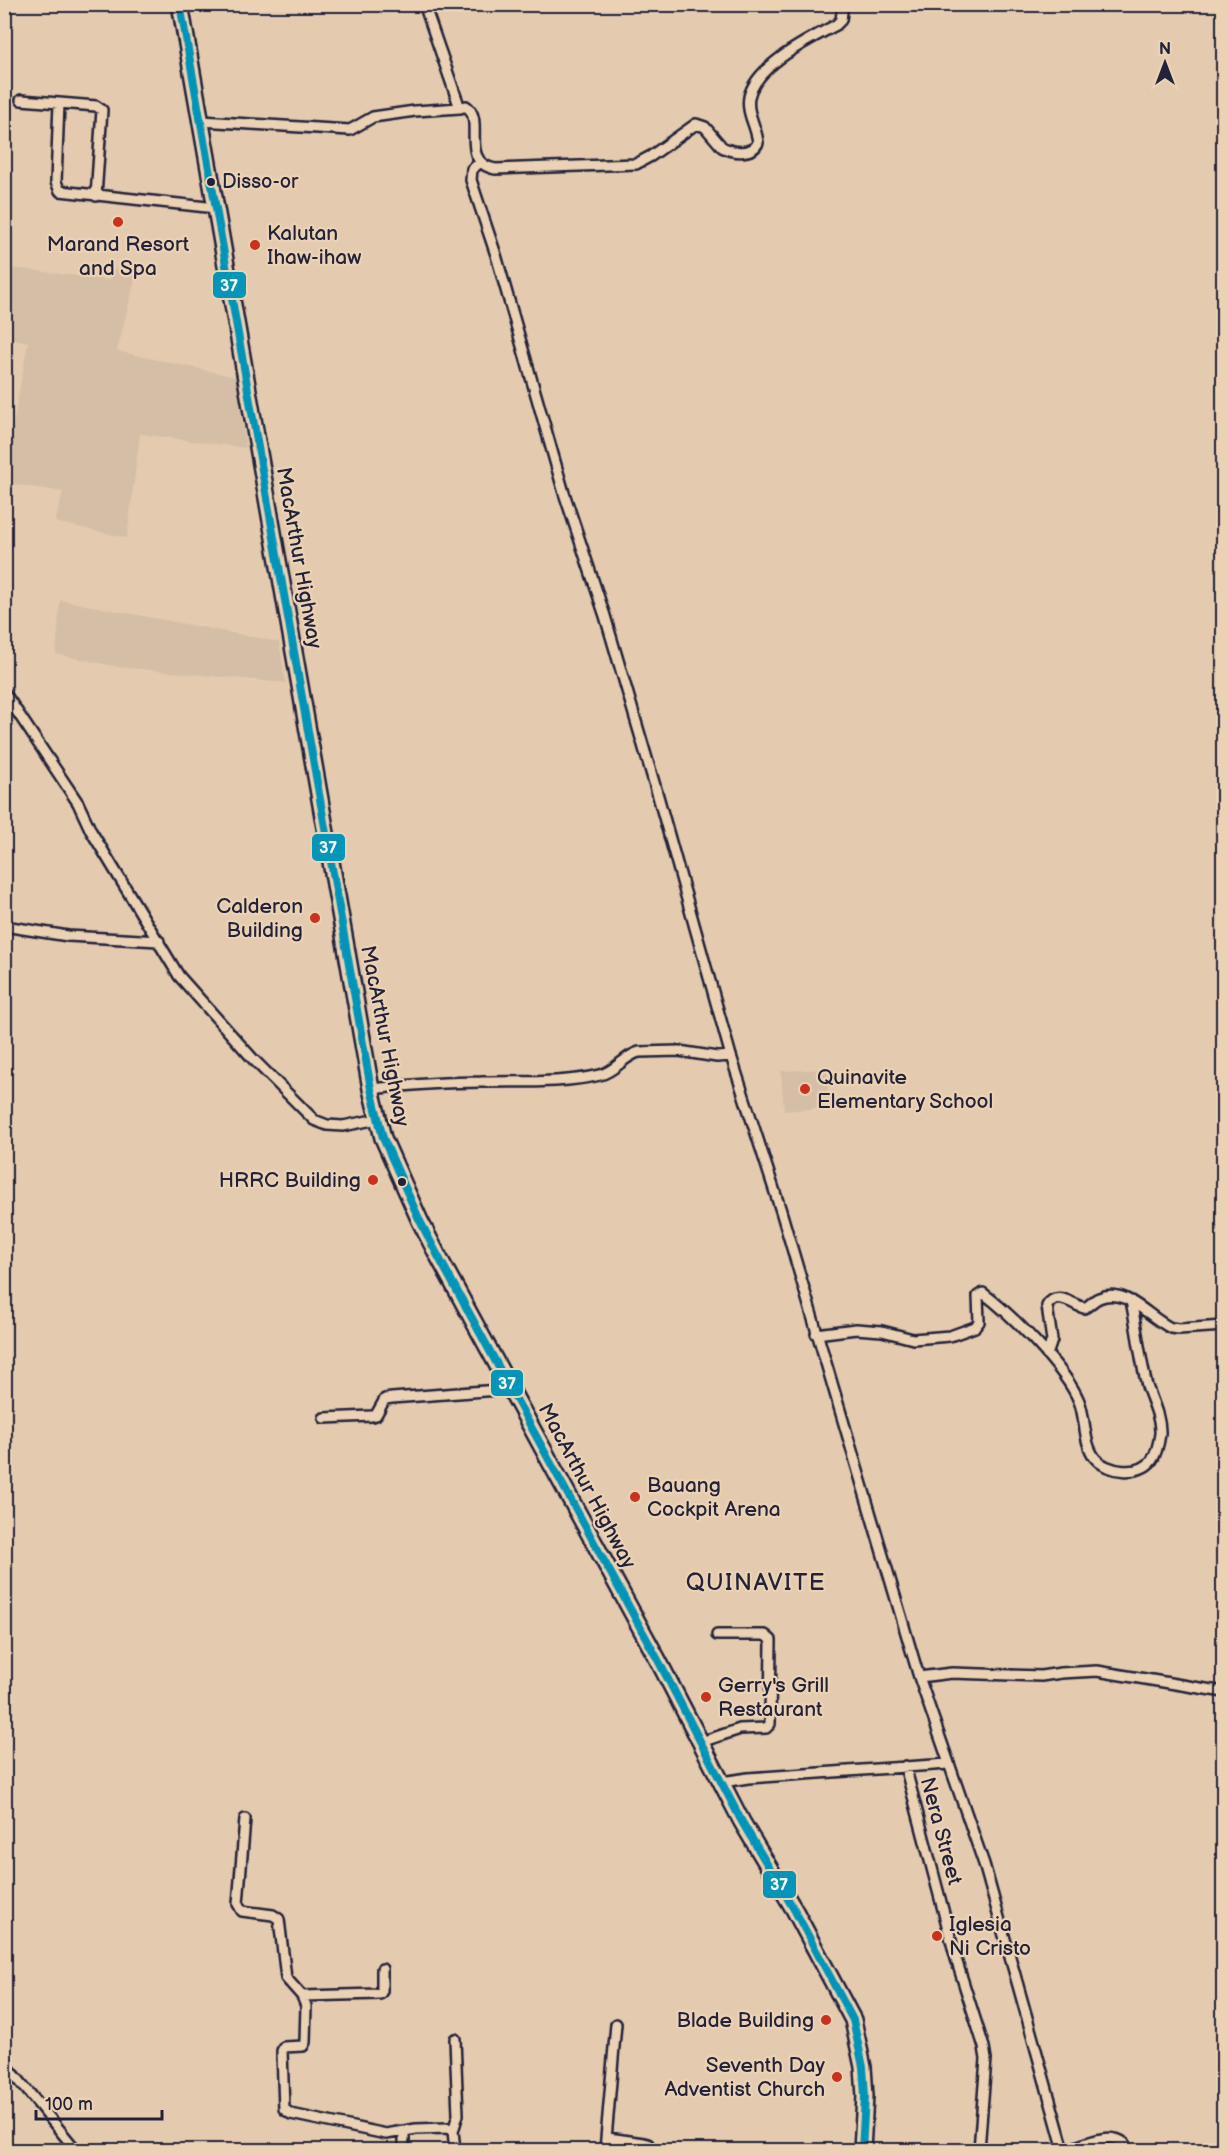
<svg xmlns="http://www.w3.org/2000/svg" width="1228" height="2155" viewBox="0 0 1228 2155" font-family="'Balsamiq Sans',sans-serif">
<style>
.built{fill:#d5bea6}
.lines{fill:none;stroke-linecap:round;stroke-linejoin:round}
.minor-casing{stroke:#22223b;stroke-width:14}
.trunk-casing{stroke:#22223b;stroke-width:20}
.minor{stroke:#ecd2b4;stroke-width:9}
.trunk{stroke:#ecd2b4;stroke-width:15}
.bus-1-casing{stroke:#ecd2b4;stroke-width:12}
.bus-1{stroke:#0595b8;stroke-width:8}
.bus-dot{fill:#22223b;stroke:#ecd2b4;stroke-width:2}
.poi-dot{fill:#c8321e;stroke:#ecd2b4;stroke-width:2}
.labels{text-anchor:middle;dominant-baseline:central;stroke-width:4.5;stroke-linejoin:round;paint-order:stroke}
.bus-label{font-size:20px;fill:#22223b;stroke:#ecd2b4;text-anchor:start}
.poi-label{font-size:21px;fill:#22223b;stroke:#ecd2b4;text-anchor:start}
.street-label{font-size:21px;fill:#22223b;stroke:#ecd2b4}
.quarter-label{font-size:24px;letter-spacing:1.5px;fill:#22223b;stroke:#ecd2b4}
.line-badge{stroke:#ecd2b4;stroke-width:2}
.badge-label{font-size:16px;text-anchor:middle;font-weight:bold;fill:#fff}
</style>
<rect width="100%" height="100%" fill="#e4cbaf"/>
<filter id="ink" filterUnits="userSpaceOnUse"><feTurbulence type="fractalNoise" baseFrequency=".0167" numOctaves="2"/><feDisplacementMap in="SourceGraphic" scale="12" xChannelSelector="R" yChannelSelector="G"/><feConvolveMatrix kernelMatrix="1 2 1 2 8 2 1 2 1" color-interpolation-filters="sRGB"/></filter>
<g filter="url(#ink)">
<path class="built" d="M 5,267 L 110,280 L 114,269 L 137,271 L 117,351 L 236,377 L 246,448 L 140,434 L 127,538 L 55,522 L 63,492 L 5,483 L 5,469 L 28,342 L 5,337 Z
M 60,600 L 279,642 L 286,683 L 118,667 L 56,654 Z
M 827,1069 L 828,1108 L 784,1111 L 781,1071 Z"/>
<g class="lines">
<g class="minor-casing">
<path id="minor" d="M 424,4 L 460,108
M 21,100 L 59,103 L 56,182 L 60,191 L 216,208
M 59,103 L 96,106 L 102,110 L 96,196
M 201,121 L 350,130 L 373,117 L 415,111 L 460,108 L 466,106 C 486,120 458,161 495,169 L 636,164 L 651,156 L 696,124 L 705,127 L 722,147 C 733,153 752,155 758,143 C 757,127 746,114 749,97 C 756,65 810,39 836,25 L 841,20 L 843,4
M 481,162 L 472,169 L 471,180 L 496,255 L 564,493 L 605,616 L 658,796 L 731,1056 L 781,1211 L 919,1677 L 984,1864 L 1064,2150
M 4,692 L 78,803 L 91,831 L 179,976 L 253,1059 L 314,1120 L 327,1125 L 343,1126 L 378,1119
M 4,926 L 68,936 L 159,941
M 371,1089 C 408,1085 445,1082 481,1082 C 521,1081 561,1084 600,1075 C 616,1071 624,1056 639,1052 L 679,1051 L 717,1057 L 731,1056
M 816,1334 L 856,1329 L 882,1331 L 913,1339 L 950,1336 L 975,1327 L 979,1322 L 978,1296 L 983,1293 C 1011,1314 1066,1369 1079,1401 C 1086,1418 1083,1443 1095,1458 C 1106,1472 1140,1477 1152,1460 C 1156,1454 1159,1441 1160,1434 C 1161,1418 1152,1401 1147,1386 C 1140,1358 1137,1329 1131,1301
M 1047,1355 L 1052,1340 L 1047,1306 C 1056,1290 1072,1304 1084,1308 C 1090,1306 1093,1300 1099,1298 C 1126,1286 1149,1318 1171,1328 L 1179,1329 L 1224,1326
M 324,1418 L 372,1416 L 376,1415 L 385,1399 L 392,1398 L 511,1389
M 919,1677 L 952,1673 L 1041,1676 L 1061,1673 L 1097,1671 L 1224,1692
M 701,1742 L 740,1729 L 766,1728 L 770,1724 L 771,1640 L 765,1635 L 717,1635
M 905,1766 L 956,1959 L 984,2047 L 986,2059 L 979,2150
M 722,1782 L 748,1778 L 948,1764
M 245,1819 L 238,1904 L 242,1911 L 273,1915 L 279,1919 L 286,1978 L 302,1996 L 306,2006 L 305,2042 L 303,2046 L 284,2047 L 282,2051 L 284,2109 L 291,2114 L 386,2134 L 416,2129 L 448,2128 L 453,2131 L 455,2150
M 302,1996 L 380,1994 L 382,1991 L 382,1969
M 4,2062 L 76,2150
M 453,2131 L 458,2115 L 455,2039
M 608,2138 L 644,2143 L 648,2144 L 651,2150
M 404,2150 L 404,2131
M 605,2150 L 616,2024
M 1067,2150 C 1083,2145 1109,2131 1124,2143 L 1127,2150"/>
</g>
<g class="trunk-casing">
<path id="trunk" d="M 180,4 L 371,1089 L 383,1138 L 420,1221 L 437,1254 L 658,1660 L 742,1822 L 795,1911 L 853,2020 L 863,2067 L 865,2096 L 862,2150"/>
</g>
<use href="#minor" class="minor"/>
<use href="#trunk" class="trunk"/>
<g class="bus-1-casing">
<path id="bus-1" d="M 180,4 L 371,1089 L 383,1138 L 420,1221 L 437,1254 L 658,1660 L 742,1822 L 795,1911 L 853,2020 L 863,2067 L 865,2096 L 862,2150"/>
</g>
<use href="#bus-1" class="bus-1"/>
</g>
</g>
<g class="bus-dot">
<circle cx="211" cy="182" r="5"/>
<circle cx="402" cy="1182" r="5"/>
</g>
<g class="poi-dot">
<circle cx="118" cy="222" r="6"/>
<circle cx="255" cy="245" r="6"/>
<circle cx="315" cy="918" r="6"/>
<circle cx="805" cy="1089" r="6"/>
<circle cx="373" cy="1180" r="6"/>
<circle cx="635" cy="1497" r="6"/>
<circle cx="706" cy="1697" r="6"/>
<circle cx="937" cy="1936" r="6"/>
<circle cx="826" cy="2020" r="6"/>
<circle cx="837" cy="2077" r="6"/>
</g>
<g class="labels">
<g class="bus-label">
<text x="222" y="182">Disso-or</text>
</g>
<g class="poi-label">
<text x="267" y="233">Kalutan<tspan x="267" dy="24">Ihaw-ihaw</tspan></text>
<text x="118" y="244" text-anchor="middle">Marand Resort<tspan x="118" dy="24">and Spa</tspan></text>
<text x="303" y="906" text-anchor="end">Calderon<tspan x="303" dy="24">Building</tspan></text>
<text x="817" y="1077">Quinavite<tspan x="817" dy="24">Elementary School</tspan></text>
<text x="361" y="1180" text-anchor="end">HRRC Building</text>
<text x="647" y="1485">Bauang<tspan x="647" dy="24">Cockpit Arena</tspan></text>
<text x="718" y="1685">Gerry's Grill<tspan x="718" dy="24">Restaurant</tspan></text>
<text x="949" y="1924">Iglesia<tspan x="949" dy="24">Ni Cristo</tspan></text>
<text x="814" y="2020" text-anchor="end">Blade Building</text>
<text x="825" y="2065" text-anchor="end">Seventh Day<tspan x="825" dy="24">Adventist Church</tspan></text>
</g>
<g class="street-label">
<text transform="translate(299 558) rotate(80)">MacArthur Highway</text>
<text transform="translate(385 1036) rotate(79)">MacArthur Highway</text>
<text transform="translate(587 1486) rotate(62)">MacArthur Highway</text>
<text transform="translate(941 1831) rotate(75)">Nera Street</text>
</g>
<g class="quarter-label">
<text x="756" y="1582">QUINAVITE</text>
</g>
</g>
<g class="line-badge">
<rect x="212" y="271" width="35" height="28" rx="6" fill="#0595b8"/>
<rect x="311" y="833" width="35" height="29" rx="6" fill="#0595b8"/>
<rect x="490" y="1369" width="34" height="28" rx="6" fill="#0595b8"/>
<rect x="762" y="1870" width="35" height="29" rx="6" fill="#0595b8"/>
</g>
<g class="badge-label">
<text x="229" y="291">37</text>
<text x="328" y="853">37</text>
<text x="507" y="1389">37</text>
<text x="779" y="1890">37</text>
</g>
<rect width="1228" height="2155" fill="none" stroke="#ecd2b4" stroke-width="24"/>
<rect x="12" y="12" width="1204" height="2131" fill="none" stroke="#22223b" stroke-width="2" filter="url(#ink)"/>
<g transform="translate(1165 63)" stroke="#ecd2b4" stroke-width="4.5" paint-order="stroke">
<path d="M0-4.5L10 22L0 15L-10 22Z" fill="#22223b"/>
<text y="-9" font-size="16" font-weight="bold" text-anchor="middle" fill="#22223b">N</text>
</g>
<path d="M36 2110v9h126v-9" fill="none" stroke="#22223b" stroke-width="3"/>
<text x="45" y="2110" font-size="18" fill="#22223b" stroke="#ecd2b4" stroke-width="4.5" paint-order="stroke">100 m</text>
</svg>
